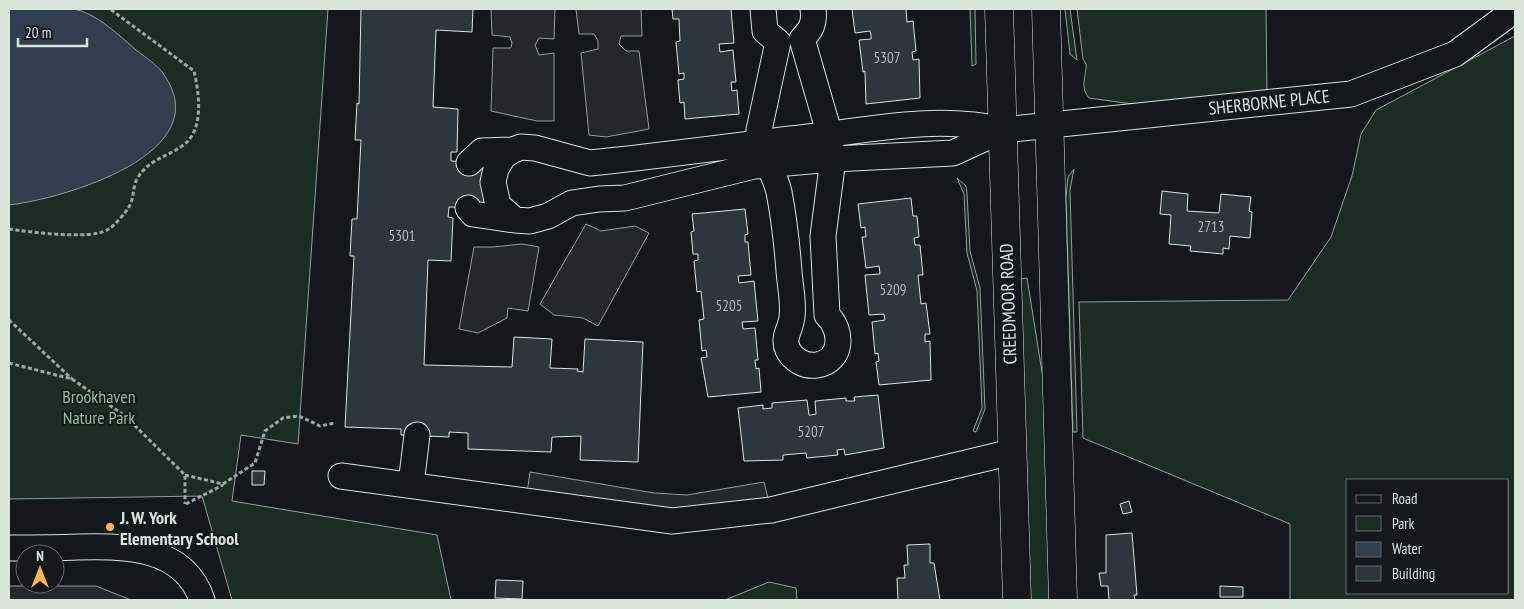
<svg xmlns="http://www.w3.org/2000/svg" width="1524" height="609" viewBox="0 0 1524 609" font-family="'PT Sans Narrow',sans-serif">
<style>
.green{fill:#1a2d24;stroke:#939e99;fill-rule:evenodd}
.parking{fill:#24282b;stroke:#939e99}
.water{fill:#2f3f4d;stroke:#939e99}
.building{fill:#2c363c;stroke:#d8e6dc}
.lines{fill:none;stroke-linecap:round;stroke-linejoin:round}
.minor-tunnel{stroke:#313739;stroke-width:25;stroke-dasharray:25 12;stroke-linecap:butt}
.minor-casing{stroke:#d8e6dc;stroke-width:27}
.major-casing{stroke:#d8e6dc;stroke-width:29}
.path{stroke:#9da8a2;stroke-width:3;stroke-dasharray:4 2.5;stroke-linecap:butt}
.minor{stroke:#14181c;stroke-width:25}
.major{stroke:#14181c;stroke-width:28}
.poi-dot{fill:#ffb74d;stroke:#14181c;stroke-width:2}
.labels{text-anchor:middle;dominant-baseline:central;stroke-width:4;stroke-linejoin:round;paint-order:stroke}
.number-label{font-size:15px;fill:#adbab4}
.street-label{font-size:18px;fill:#d8e6dc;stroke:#14181c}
.park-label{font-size:18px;fill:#8ac095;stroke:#14181c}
.poi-label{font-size:18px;font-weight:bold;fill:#d8e6dc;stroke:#14181c;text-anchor:start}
</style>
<rect width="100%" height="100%" fill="#14181c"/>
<path class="green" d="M 9,9 L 328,9 L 298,444 L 241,435 L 232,501 L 437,535 L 451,600 L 232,600 L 202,496 L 9,499 Z
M 970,9 L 975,9 L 976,64 L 972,66 Z
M 1065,9 L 1070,9 L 1077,60 L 1070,54 Z
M 1077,9 L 1266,9 L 1267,95 L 1147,106 L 1089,98 C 1079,86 1087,76 1086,64 L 1083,59 Z
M 1515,36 L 1515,600 L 1290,600 L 1290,524 L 1083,438 L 1079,302 L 1288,300 L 1331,237 L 1352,176 L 1361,134 L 1376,110 ZM 1348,480 L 1508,480 L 1508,593 L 1348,593 Z
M 1074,169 L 1070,190 L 1077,432 L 1073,432 L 1066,197 L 1068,177 Z
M 957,178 L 966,186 L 967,193 L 970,251 L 980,288 L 985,409 L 976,432 L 973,431 L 982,408 L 977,291 L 967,253 L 964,194 Z
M 1027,278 L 1045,391 L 1051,600 L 1029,600 L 1020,279 Z
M 769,582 L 796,588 L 797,600 L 725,600 Z"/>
<path class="parking" d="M 491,9 L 555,9 L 554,39 L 539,38 L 535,45 L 539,55 L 554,53 L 554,121 L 537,121 L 491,111 L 493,48 L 511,48 L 512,43 L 510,37 L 492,35 Z
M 576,9 L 641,9 L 642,36 L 621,36 L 619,44 L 626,51 L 639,51 L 649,129 L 606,137 L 589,135 L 581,53 L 598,49 L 598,41 L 594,34 L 579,34 Z
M 586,224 L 601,231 L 635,226 L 649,233 L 598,326 L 583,318 L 554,315 L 540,304 Z
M 522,244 L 539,247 L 528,311 L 508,308 L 507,318 L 478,333 L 459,329 L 474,247 L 493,247 Z
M 530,472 L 654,493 L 687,495 L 764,482 L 771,510 L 672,521 L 526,500 Z
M 9,586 L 96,586 L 131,600 L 9,600 Z"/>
<path class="water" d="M 9,9 C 30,9 53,6 73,9 C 95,12 120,36 136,50 C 145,57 156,64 162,72 C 223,153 62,199 9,205 Z"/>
<path class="building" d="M 361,9 L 473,9 L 472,32 L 436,30 L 433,107 L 458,109 L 457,152 L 451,152 L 451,161 L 486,163 L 484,208 L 449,207 L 448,217 L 453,218 L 451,261 L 428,260 L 424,365 L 512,367 L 514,337 L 552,339 L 550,368 L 578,369 L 577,371 L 583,372 L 585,339 L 643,342 L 638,462 L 580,460 L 581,436 L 552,437 L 551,452 L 468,449 L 468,433 L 449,432 L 449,437 L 401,435 L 401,429 L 345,427 L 354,256 L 350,256 L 352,219 L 357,219 L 361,140 L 355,140 L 357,103 L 359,104 Z
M 672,9 L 731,9 L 734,43 L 719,44 L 720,52 L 733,50 L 736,82 L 731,82 L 732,91 L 737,90 L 739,114 L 685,119 L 684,102 L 680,103 L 678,80 L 684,79 L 684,73 L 679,74 L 676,42 L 680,41 L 679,19 L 673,19 Z
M 852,9 L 906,9 L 907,22 L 913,21 L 916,51 L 912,52 L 913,60 L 919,59 L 920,98 L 866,104 L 865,71 L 863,72 L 859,40 L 871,39 L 871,35 L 870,31 L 855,33 Z
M 1162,191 L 1188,194 L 1187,211 L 1219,213 L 1221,194 L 1251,197 L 1249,211 L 1252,212 L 1250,238 L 1230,236 L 1229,249 L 1223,248 L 1223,254 L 1190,251 L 1191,246 L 1169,244 L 1171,215 L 1160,214 Z
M 911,198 L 913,216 L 917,216 L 919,237 L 914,238 L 915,245 L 920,245 L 923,275 L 918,275 L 921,304 L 926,303 L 930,334 L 925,334 L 925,342 L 930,341 L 931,380 L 879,385 L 876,362 L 879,361 L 878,353 L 875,354 L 872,322 L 885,320 L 884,314 L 869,315 L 865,275 L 880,274 L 879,266 L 866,268 L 862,237 L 866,237 L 865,227 L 861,228 L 858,204 Z
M 745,209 L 748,234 L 745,235 L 745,242 L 748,242 L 751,275 L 738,276 L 739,283 L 754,281 L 758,321 L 742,322 L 743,329 L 755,328 L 758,360 L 755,360 L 756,369 L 759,368 L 761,392 L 708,397 L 701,358 L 707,357 L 706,350 L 702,351 L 699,320 L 704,319 L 701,291 L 697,292 L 694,261 L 698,260 L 698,254 L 693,254 L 691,232 L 694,231 L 692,214 Z
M 878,395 L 884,448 L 845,455 L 844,449 L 837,450 L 838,455 L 807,458 L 806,453 L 783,455 L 783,460 L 744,461 L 738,408 L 763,405 L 763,409 L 772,408 L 772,403 L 807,400 L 809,415 L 811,415 L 816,414 L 815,401 L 846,398 L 846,401 L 855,401 L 854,397 Z
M 252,471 L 265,471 L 264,485 L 252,485 Z
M 1129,501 L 1132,512 L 1123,514 L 1120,504 Z
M 1132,533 L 1137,595 L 1134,595 L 1135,600 L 1109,600 L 1108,586 L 1101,586 L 1099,573 L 1106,573 L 1106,535 Z
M 930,544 L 930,563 L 934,563 L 940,600 L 898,600 L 897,578 L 905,578 L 904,565 L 908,565 L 907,545 Z
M 496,580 L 523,581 L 522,599 L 495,598 Z
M 1220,586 L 1243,587 L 1243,597 L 1220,597 Z"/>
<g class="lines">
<path class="minor-tunnel" d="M 468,208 L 469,163"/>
<g class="minor-casing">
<path id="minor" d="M 763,9 L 765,31 L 778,42 L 759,130 C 758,152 774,170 779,192 C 784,218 787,245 789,271 C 790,286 794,303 792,317 C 791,329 782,337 788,350 C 793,360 805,367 817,365 C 843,361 843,330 827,315 L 823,236 L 833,159 L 826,122 L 802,39 C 811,30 815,23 813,9
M 1003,130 L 953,153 L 833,159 L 754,166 L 625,198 L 599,199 L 572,203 L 548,216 L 530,221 L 515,220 L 498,205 L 493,182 L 496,169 L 503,157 L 513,150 L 521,147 L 535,148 L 590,163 C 668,155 746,144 825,135 C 884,127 944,116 1003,130 L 1351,94 L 1455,54 L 1515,10
M 469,163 L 482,151 L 513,150
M 468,208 L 473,214 L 515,220
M 341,476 L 672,521 L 771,510 L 1012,452
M 411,484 L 417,435
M 9,548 C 32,548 55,548 78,547 C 125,546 184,546 202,600"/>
</g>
<g class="major-casing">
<path id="major" d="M 999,9 L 1017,600
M 1046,9 L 1063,600"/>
</g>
<path class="path" d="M 9,229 C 29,232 90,240 107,230 C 114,227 127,211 130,205 C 134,197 133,186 137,179 C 149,159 165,158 182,146 C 205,131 199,93 194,71 L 110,9
M 9,320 L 72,379
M 9,363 L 72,379 L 125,416 L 185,475 L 185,504
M 185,475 L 223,484 L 255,463 L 265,431 L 283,418 L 299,416 L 320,426 L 335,423
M 186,504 L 223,485"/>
<use href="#minor" class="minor"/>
<use href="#major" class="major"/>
</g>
<circle class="poi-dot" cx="110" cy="527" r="5"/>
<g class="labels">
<g class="number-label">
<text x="887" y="57">5307</text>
<text x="1211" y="226">2713</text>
<text x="402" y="235">5301</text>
<text x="893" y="289">5209</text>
<text x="729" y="305">5205</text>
<text x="811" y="431">5207</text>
</g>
<g class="street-label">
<text transform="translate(1269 102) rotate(-6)">SHERBORNE PLACE</text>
<text transform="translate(1008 304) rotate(-92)">CREEDMOOR ROAD</text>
</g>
<g class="park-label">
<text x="99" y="396">Brookhaven<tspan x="99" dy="21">Nature Park</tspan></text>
</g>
<g class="poi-label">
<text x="120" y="517">J. W. York<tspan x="120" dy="21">Elementary School</tspan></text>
</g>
</g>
<rect width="1524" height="609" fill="none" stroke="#d8e6dc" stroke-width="20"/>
<rect x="1346" y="479" width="162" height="115" fill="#14181c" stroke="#626a69"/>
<rect x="1356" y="495" width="25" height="8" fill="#14181c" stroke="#626a69"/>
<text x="1392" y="504" font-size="15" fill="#d8e6dc">Road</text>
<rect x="1356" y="516" width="25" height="15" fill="#1a2d24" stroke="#626a69"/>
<text x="1392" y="529" font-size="15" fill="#d8e6dc">Park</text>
<rect x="1356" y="542" width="25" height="15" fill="#2f3f4d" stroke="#626a69"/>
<text x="1392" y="554" font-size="15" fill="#d8e6dc">Water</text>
<rect x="1356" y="566" width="25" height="15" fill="#2c363c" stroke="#626a69"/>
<text x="1392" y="579" font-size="15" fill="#d8e6dc">Building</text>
<g transform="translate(40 569)"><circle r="24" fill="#14181c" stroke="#626a69"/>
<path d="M0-4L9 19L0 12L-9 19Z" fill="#ffb74d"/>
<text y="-8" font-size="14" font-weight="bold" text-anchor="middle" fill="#d8e6dc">N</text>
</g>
<path d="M18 38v8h69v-8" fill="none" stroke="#d8e6dc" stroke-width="2.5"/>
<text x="25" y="38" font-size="15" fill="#d8e6dc" stroke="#14181c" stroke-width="4" paint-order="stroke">20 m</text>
</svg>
